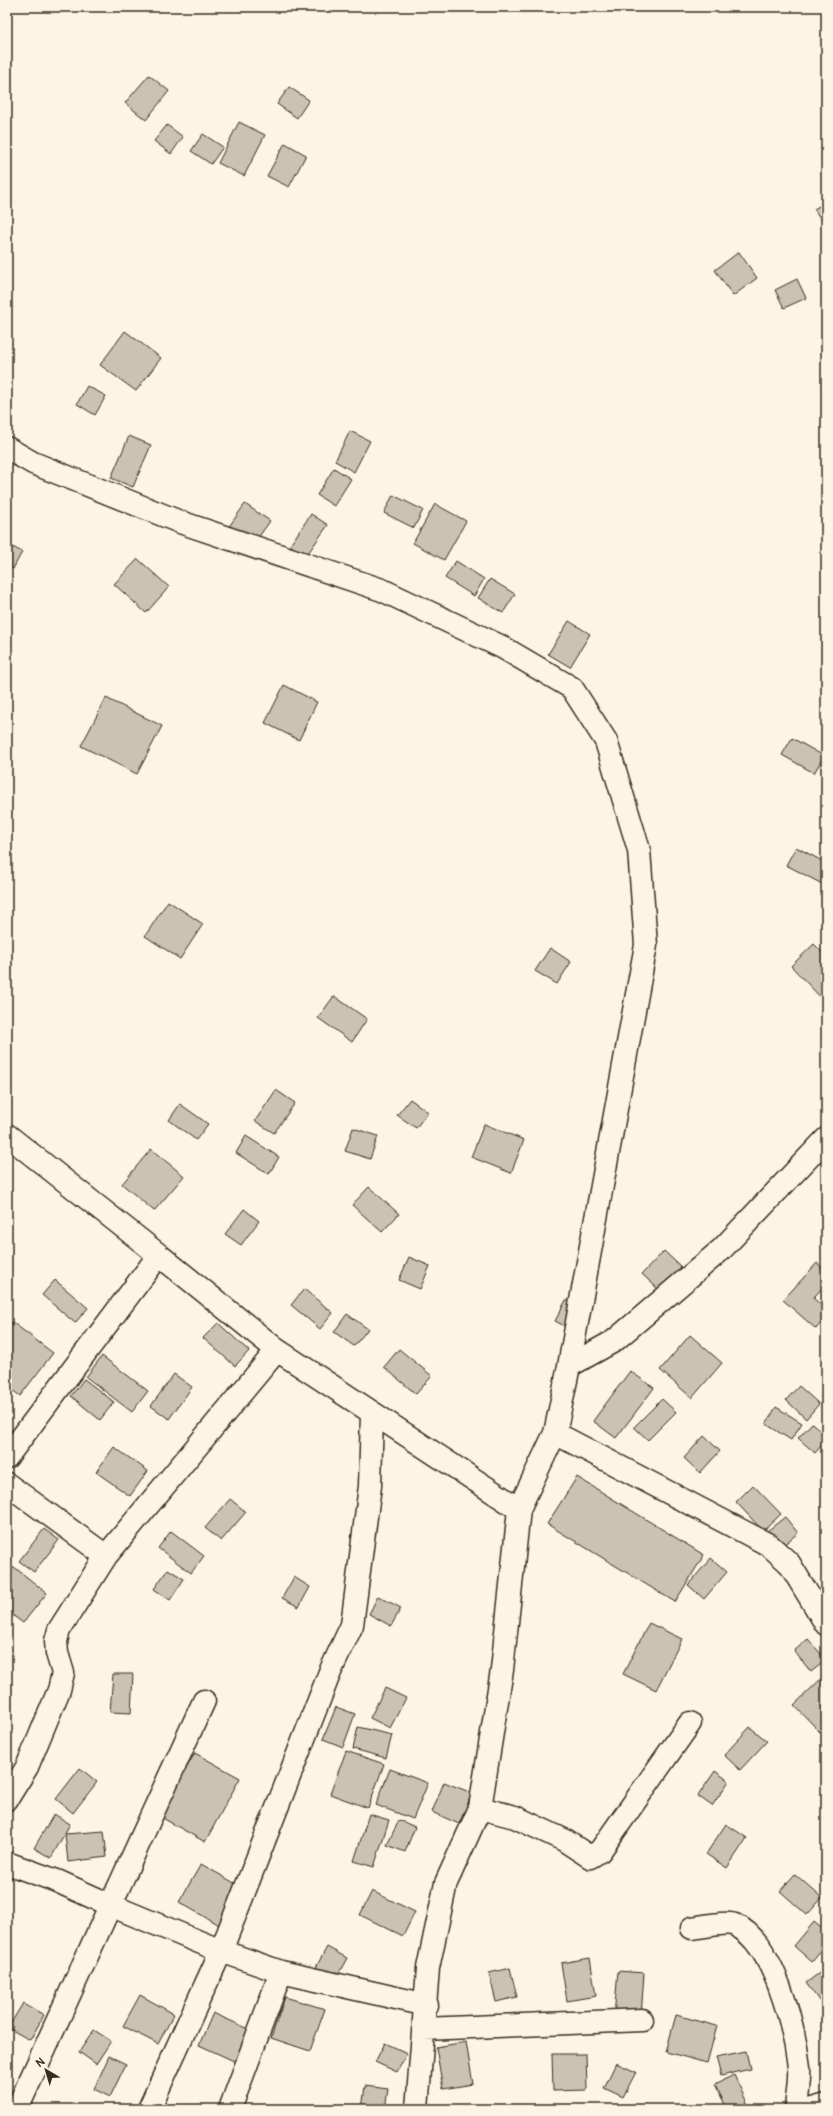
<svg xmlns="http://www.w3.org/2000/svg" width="833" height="2116" viewBox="0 0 833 2116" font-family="Pangolin,sans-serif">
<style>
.building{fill:#ccc2b3;stroke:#3b2a1e}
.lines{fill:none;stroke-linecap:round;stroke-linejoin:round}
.minor-casing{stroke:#3b2a1e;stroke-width:25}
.minor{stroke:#fcf5e5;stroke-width:22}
</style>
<rect width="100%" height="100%" fill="#fcf5e5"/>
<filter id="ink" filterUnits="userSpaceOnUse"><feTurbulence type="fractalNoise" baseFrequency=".025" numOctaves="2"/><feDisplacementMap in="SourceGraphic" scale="8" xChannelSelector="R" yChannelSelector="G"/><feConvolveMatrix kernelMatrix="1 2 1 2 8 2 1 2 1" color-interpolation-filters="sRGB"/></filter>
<g filter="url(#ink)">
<path class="building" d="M 149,75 L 169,91 L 146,120 L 125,103 Z
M 289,87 L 309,100 L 297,118 L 277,104 Z
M 239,122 L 265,135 L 244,176 L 218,163 Z
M 167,125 L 183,137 L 171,154 L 154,141 Z
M 203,134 L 223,147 L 211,164 L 191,151 Z
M 285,143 L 306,155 L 289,187 L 267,176 Z
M 826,202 L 826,227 L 814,209 Z
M 739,252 L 757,278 L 733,296 L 715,270 Z
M 797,279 L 806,298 L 784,308 L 775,290 Z
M 125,331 L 161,358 L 136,391 L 100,365 Z
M 87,386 L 106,396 L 95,415 L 77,404 Z
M 350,431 L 370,441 L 354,472 L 335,461 Z
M 129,436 L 151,445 L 133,487 L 111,478 Z
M 334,468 L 351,479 L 334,506 L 317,495 Z
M 393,495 L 423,510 L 414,528 L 384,513 Z
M 245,504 L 270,521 L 253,545 L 228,528 Z
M 435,504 L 466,521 L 444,560 L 413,543 Z
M 311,514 L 328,525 L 306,556 L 290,545 Z
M 7,544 L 22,552 L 13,569 L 7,566 Z
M 138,559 L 169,587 L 146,613 L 114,584 Z
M 456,561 L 484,579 L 474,596 L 445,578 Z
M 490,579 L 515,594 L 503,613 L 478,598 Z
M 569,621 L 590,634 L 570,667 L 548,654 Z
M 284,685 L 317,702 L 299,740 L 265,723 Z
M 106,698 L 162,726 L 137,774 L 81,746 Z
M 792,738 L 824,756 L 814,773 L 782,755 Z
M 796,847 L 826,863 L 826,886 L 786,865 Z
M 168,901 L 203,924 L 180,959 L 145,936 Z
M 814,944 L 826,956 L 825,1002 L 791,966 Z
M 550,948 L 571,962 L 557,984 L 535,971 Z
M 334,996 L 367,1019 L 352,1042 L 318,1018 Z
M 276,1090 L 295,1103 L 274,1133 L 255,1121 Z
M 410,1099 L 428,1112 L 416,1128 L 397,1115 Z
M 180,1104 L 208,1124 L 196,1140 L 169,1120 Z
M 484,1124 L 524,1140 L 511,1173 L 471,1157 Z
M 353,1128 L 378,1136 L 370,1159 L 345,1151 Z
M 246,1136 L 279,1157 L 269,1174 L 236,1153 Z
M 151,1149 L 184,1176 L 154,1211 L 122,1184 Z
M 369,1187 L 399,1214 L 382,1232 L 352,1205 Z
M 244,1209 L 259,1221 L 241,1245 L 225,1234 Z
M 664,1251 L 681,1267 L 659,1290 L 642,1274 Z
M 409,1257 L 430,1266 L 420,1289 L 399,1280 Z
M 817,1263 L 826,1271 L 826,1284 L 813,1298 L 826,1309 L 826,1317 L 816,1329 L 783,1300 Z
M 55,1280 L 88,1308 L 75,1323 L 42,1295 Z
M 304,1289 L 333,1313 L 320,1329 L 291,1305 Z
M 566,1300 L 586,1309 L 574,1331 L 555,1321 Z
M 347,1314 L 368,1329 L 354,1346 L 334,1332 Z
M 12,1322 L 53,1353 L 20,1396 L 7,1386 L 7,1329 Z
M 218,1323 L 249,1351 L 235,1366 L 203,1338 Z
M 690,1335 L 722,1363 L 692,1398 L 660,1370 Z
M 399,1349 L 432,1376 L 416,1394 L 384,1367 Z
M 102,1356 L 148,1391 L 132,1412 L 86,1377 Z
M 630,1371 L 654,1388 L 616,1438 L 593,1421 Z
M 174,1374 L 192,1387 L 169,1419 L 151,1406 Z
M 84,1379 L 114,1402 L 100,1420 L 71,1396 Z
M 799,1386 L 819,1404 L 806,1419 L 786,1400 Z
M 662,1399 L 676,1412 L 648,1440 L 634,1427 Z
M 776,1407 L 802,1423 L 791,1440 L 766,1424 Z
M 812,1423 L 826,1436 L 826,1440 L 815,1453 L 798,1438 Z
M 704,1436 L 720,1451 L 700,1473 L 684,1458 Z
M 114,1447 L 148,1471 L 130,1496 L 96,1472 Z
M 577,1477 L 704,1555 L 675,1602 L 547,1524 Z
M 753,1485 L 781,1514 L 763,1531 L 736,1502 Z
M 230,1499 L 246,1512 L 221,1541 L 205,1528 Z
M 785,1517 L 798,1533 L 771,1555 L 757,1539 Z
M 44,1529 L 59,1540 L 34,1572 L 19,1561 Z
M 171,1531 L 204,1556 L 191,1573 L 158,1548 Z
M 711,1558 L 727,1572 L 704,1599 L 688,1585 Z
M 14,1567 L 47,1593 L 23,1623 L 7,1611 L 7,1576 Z
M 168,1569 L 184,1579 L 170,1600 L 154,1589 Z
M 294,1577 L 310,1587 L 299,1607 L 282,1598 Z
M 378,1596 L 401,1608 L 391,1626 L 369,1614 Z
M 649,1623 L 682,1639 L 656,1690 L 623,1674 Z
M 808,1639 L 826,1660 L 811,1672 L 794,1651 Z
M 113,1674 L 133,1674 L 131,1713 L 110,1712 Z
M 826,1674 L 826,1726 L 820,1732 L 794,1705 Z
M 385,1688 L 406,1698 L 390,1728 L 370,1718 Z
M 336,1707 L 355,1714 L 343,1747 L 323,1739 Z
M 358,1727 L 392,1735 L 386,1758 L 353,1749 Z
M 750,1727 L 767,1741 L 740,1770 L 724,1755 Z
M 346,1751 L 384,1764 L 368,1808 L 330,1794 Z
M 195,1753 L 240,1778 L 205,1842 L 159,1816 Z
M 80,1768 L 97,1782 L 73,1813 L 56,1799 Z
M 390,1769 L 428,1783 L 413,1819 L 376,1805 Z
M 715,1771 L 729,1781 L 712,1806 L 698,1796 Z
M 444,1782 L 472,1793 L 459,1824 L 432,1812 Z
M 54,1814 L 70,1824 L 51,1858 L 34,1848 Z
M 369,1814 L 389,1820 L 374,1867 L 354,1861 Z
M 399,1820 L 415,1827 L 405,1852 L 387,1845 Z
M 726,1824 L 747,1838 L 727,1868 L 706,1854 Z
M 104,1831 L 107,1857 L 68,1862 L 65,1834 Z
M 201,1864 L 245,1889 L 222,1927 L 179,1902 Z
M 795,1874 L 822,1898 L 807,1915 L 780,1891 Z
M 372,1891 L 415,1912 L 403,1936 L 360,1915 Z
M 814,1922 L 826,1932 L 826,1945 L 812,1962 L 794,1946 Z
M 327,1947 L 347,1958 L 335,1980 L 315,1969 Z
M 590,1958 L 596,1996 L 567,2001 L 561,1963 Z
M 510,1968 L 517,1997 L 496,2002 L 489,1973 Z
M 826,1968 L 826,2010 L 806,1983 Z
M 618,1971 L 644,1973 L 641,2017 L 614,2016 Z
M 140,1995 L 174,2014 L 158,2044 L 123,2026 Z
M 285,1997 L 325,2009 L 310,2051 L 271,2038 Z
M 23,2003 L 44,2015 L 30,2040 L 8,2028 Z
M 213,2013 L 251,2030 L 236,2062 L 199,2045 Z
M 676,2015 L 717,2026 L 707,2063 L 666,2052 Z
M 94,2030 L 111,2041 L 96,2064 L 79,2052 Z
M 466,2042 L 473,2084 L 443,2089 L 436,2047 Z
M 385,2043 L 407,2053 L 397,2072 L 375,2062 Z
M 746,2051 L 750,2069 L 721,2076 L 716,2057 Z
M 552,2054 L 586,2054 L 587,2090 L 553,2091 Z
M 109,2056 L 126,2064 L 110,2097 L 94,2089 Z
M 616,2063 L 636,2072 L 623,2097 L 604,2088 Z
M 734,2075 L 750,2109 L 727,2109 L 715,2084 Z
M 365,2086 L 388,2089 L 385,2109 L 362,2109 Z"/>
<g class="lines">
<g class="minor-casing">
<path id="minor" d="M 7,448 L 33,463 L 180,522 L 382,590 L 502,647 L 572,688 L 606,741 L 639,850 L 646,945 L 569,1366 L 555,1433 L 519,1509 L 502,1670 L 480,1808 L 446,1883 L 428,1968 L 417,2109
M 7,1135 L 159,1255
M 569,1366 L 614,1341 L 722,1249 L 826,1139
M 555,1433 L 769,1545 L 789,1563 L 826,1624
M 7,1457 L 159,1255 L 277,1350
M 7,1484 L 106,1556
M 7,1799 L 27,1767 L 59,1690 L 63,1673 L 57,1653 L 56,1641 L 59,1630 L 106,1556 L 277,1350 L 519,1509
M 480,1808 L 515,1817 L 564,1840 L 590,1857 L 600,1851 L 690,1723
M 7,1863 L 57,1881 L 110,1905 L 221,1951 L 281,1972 L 427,2005
M 692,1928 C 701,1927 727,1921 735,1925 C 774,1942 794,2027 799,2067 C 800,2080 797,2096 796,2109
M 424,2029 L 642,2020
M 17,2109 L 204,1701
M 149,2109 L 221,1951 L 330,1672 L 352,1625 L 370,1486 L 372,1413
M 230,2109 L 281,1972
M 812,2109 L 826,2105"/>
</g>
<use href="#minor" class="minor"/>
</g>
</g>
<rect width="833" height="2116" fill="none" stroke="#fcf5e5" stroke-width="24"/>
<rect x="12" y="12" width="809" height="2092" fill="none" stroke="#3b2a1e" stroke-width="1.5" filter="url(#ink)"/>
<g transform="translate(46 2070) rotate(322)" stroke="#fcf5e5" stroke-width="3" paint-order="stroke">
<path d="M0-3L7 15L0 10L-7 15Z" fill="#3b2a1e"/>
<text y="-6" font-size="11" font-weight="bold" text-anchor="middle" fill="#3b2a1e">N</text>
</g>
</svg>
